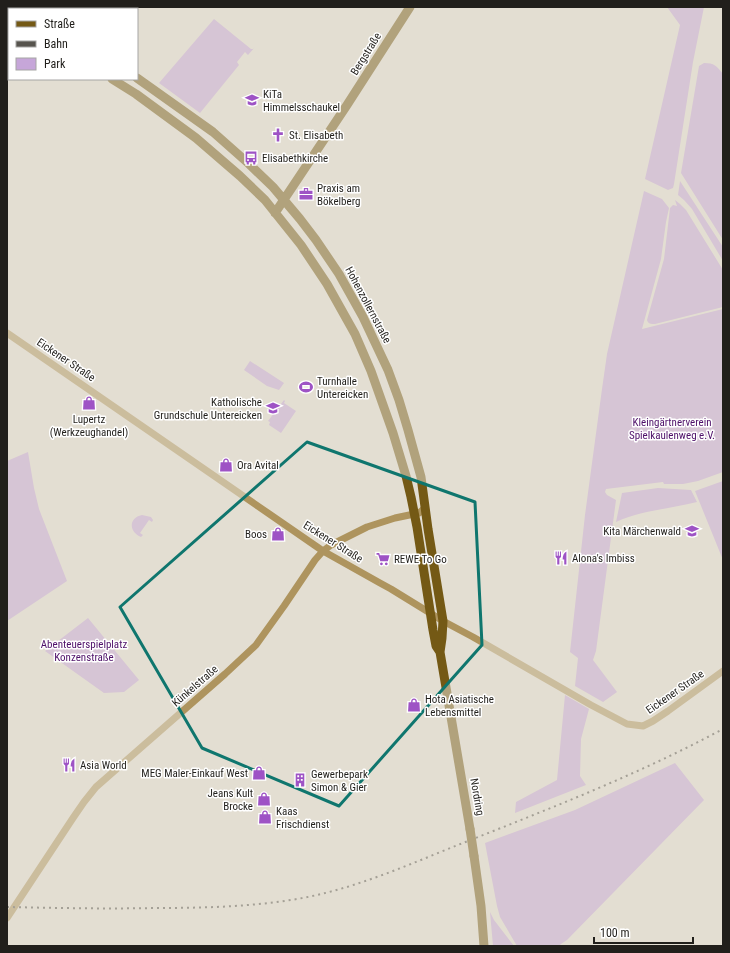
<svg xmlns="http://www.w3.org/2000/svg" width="730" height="953" viewBox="0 0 730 953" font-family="'Roboto Condensed',sans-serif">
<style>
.green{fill:#c6a6d9}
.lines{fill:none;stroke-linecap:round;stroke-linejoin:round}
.minor{stroke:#ae945e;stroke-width:7}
.major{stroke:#745915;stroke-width:9}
.rail{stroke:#57544e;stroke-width:2;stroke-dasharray:2 4;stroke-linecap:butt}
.major-bridge{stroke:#745915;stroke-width:9}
.marked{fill:none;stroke:#0f766e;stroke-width:3;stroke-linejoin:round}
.labels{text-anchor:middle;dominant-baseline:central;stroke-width:3;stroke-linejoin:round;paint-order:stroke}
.street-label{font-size:11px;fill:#211f1b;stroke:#fff}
.poi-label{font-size:11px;fill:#211f1b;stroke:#fff;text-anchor:start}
.park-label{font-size:11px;fill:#4e1069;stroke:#fff}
</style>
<rect width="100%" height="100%" fill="#e3ded2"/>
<path class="green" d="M 667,7 L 704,7 L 693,62 L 674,184 L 673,188 L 668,190 L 645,179 L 680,25 Z
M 214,19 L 251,49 L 253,49 L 255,47 L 248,55 L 245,52 L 237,62 L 239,65 L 200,113 L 159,83 Z
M 704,63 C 714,63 717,66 723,74 L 723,240 L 681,173 L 699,66 Z
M 680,181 L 723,247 L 723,261 L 692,209 L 684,200 L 678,195 Z
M 644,191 L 662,199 L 669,208 L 666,222 L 661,259 L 642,329 L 723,309 L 723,472 L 698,481 L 683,484 L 664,484 L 663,482 L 606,489 L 605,492 L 607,495 L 616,500 L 596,651 L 593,660 L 617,692 L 603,702 L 575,686 L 578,658 L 570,652 L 585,515 L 602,389 L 607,354 Z
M 675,200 L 680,204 L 686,210 L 723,270 L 723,307 L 655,324 C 651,324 648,324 647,320 L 664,259 L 670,208 L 673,205 L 677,206 Z
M 250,361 L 284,383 L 279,390 L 267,386 L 244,370 Z
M 284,400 L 285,401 L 284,403 L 296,411 L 281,433 L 269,425 L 270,422 L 268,421 Z
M 28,452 L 34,488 L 39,509 L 67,581 L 7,621 L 7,461 Z
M 723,481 L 723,560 L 695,491 Z
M 658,488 L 691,490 L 697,502 C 670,509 642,510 616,522 L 622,493 Z
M 142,515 L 151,517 L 153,520 L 152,522 L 149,520 L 140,533 L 143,535 L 141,537 C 129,532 128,518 142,515 Z
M 88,618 L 139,680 L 124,692 L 104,693 L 45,651 Z
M 565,695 L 589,709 L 581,739 L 580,776 L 586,785 L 515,813 L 516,802 L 557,780 Z
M 675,763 L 704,800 L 567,940 L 561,944 L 559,946 L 517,946 L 500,917 L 497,906 L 485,843 L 575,810 Z
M 490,912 L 494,920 L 514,946 L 493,946 Z"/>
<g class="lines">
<path class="minor" d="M 7,333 L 323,551 L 380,583 L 391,589 L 443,621 L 473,637 L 591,705 L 627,724 L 643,726 L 653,721 L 668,711 L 723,671
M 7,918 L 73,818 L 84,802 L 96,787 L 225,674 L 256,645 L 284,606 L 315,560 L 323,551 L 331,545 L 367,527 L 395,518 L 419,513 L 425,508"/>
<path class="major" d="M 19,7 L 23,9
M 7,16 L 9,17
M 137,78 L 213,132 L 248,163 L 273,187 L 300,219 L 316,240 L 339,274 L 363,317 L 388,370 L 399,400 L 408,430 L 421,477 L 428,529 L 443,621 L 442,638 L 440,652
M 112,79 L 136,94 L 196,138 L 240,176 L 265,200 L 301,245 L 327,284 L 355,334 L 371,371 L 393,433 L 406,476 L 411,497 L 417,527 L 433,630 L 436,646 L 440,652 L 470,829
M 275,213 L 347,105 L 410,7
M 474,856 L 481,906 L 484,946"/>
<path class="rail" d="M 7,907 C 56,908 105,909 154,908 C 202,908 249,907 297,899 C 356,889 412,863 468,841 C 554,807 641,773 723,729"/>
<path class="major-bridge" d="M 470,829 L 474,856"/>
</g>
<path d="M0 0H730V953H0ZM 307,442 L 475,502 L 482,645 L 339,806 L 202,748 L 120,607 Z" fill="#e3ded2" fill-opacity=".55" fill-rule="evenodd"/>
<path class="marked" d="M 307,442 L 475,502 L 482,645 L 339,806 L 202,748 L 120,607 Z"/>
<defs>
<g id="school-bare" transform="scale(1.08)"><path d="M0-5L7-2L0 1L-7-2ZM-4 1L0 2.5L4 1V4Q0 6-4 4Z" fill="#9e53c5" stroke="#fff" stroke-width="2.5" paint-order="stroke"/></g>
<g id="church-bare" transform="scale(1.08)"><path d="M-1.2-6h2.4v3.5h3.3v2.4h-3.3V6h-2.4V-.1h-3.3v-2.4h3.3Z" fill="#9e53c5" stroke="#fff" stroke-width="2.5" paint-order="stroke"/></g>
<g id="bus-bare" transform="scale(1.08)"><path d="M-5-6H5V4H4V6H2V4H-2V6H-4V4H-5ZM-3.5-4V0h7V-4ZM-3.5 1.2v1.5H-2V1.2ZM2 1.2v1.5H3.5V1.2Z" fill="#9e53c5" stroke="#fff" stroke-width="2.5" paint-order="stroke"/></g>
<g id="office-bare" transform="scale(1.08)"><path d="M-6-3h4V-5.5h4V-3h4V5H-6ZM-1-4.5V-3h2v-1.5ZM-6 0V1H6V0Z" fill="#9e53c5" stroke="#fff" stroke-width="2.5" paint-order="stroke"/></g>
<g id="stadium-bare" transform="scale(1.08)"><path d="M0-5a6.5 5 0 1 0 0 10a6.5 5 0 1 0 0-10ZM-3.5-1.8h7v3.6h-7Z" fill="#9e53c5" stroke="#fff" stroke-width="2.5" paint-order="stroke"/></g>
<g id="shop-bare" transform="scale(1.08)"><path d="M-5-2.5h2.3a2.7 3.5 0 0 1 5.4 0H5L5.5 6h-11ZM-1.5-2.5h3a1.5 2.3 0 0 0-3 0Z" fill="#9e53c5" stroke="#fff" stroke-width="2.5" paint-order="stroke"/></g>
<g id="restaurant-bare" transform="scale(1.08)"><path d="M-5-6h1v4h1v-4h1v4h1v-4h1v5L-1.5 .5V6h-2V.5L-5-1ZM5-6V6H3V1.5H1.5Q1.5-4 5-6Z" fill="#9e53c5" stroke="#fff" stroke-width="2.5" paint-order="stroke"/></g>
<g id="supermarket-bare" transform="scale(1.08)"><path d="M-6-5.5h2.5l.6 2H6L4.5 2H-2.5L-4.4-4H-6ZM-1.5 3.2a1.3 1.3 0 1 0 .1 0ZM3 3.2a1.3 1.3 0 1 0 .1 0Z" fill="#9e53c5" stroke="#fff" stroke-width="2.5" paint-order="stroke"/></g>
<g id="building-bare" transform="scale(1.08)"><path d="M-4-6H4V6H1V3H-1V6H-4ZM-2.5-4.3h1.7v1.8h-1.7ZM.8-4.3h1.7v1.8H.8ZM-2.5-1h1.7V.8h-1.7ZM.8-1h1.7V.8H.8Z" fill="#9e53c5" stroke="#fff" stroke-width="2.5" paint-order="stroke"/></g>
</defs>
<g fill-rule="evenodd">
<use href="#school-bare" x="252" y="100"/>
<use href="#church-bare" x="278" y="135"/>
<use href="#bus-bare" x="251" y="158"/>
<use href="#office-bare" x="306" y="194"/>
<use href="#stadium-bare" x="306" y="387"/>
<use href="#shop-bare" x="89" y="403"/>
<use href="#school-bare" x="273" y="408"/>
<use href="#shop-bare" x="226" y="465"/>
<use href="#school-bare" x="692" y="531"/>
<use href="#shop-bare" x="278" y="534"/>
<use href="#restaurant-bare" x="561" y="558"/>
<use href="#supermarket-bare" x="383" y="559"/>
<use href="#shop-bare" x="414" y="705"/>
<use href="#restaurant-bare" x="69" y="765"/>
<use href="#shop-bare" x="259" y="773"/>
<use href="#building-bare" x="300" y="780"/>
<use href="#shop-bare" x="264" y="799"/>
<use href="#shop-bare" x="265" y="817"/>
</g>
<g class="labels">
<g class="street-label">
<text transform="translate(366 54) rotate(-58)">Bergstraße</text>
<text transform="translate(368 305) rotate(62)">Hohenzollernstraße</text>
<text transform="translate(66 360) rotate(34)">Eickener Straße</text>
<text transform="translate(333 542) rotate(32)">Eickener Straße</text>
<text transform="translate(195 686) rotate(-41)">Künkelstraße</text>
<text transform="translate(675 692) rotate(-35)">Eickener Straße</text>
<text transform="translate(477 797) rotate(80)">Nordring</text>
</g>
<g class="poi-label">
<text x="263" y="94">KiTa<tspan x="263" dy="13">Himmelsschaukel</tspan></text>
<text x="289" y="135">St. Elisabeth</text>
<text x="262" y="158">Elisabethkirche</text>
<text x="317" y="188">Praxis am<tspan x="317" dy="13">Bökelberg</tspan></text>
<text x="317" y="381">Turnhalle<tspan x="317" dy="13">Untereicken</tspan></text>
<text x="262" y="402" text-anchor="end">Katholische<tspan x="262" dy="13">Grundschule Untereicken</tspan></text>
<text x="89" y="419" text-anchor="middle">Lupertz<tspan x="89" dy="13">(Werkzeughandel)</tspan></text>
<text x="237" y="465">Ora Avital</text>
<text x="681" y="531" text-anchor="end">Kita Märchenwald</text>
<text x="267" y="534" text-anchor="end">Boos</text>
<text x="572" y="558">Alona's Imbiss</text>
<text x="394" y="559">REWE To Go</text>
<text x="425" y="699">Hota Asiatische<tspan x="425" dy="13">Lebensmittel</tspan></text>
<text x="80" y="765">Asia World</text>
<text x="248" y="773" text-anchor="end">MEG Maler-Einkauf West</text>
<text x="311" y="774">Gewerbepark<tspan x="311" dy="13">Simon &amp; Gier</tspan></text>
<text x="253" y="793" text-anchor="end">Jeans Kult<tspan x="253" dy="13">Brocke</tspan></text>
<text x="276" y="811">Kaas<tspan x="276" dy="13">Frischdienst</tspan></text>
</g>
<g class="park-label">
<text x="672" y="422">Kleingärtnerverein<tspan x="672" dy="13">Spielkaulenweg e.V.</tspan></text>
<text x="84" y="644">Abenteuerspielplatz<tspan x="84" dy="13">Konzenstraße</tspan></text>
</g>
</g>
<rect width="730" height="953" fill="none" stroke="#211f1b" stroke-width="16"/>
<rect x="8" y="8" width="130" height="72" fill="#ffffff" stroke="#a6a5a4"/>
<rect x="16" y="21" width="20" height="6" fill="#745915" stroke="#a6a5a4"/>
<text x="44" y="28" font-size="12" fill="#211f1b">Straße</text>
<rect x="16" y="41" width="20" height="6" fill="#57544e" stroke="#a6a5a4"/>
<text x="44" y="48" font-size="12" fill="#211f1b">Bahn</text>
<rect x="16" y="58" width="20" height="12" fill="#c6a6d9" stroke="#a6a5a4"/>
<text x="44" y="68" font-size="12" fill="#211f1b">Park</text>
<path d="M594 937v6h99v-6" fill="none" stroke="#211f1b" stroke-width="2"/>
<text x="600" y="937" font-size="12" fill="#211f1b" stroke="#ffffff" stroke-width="3" paint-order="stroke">100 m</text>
</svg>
